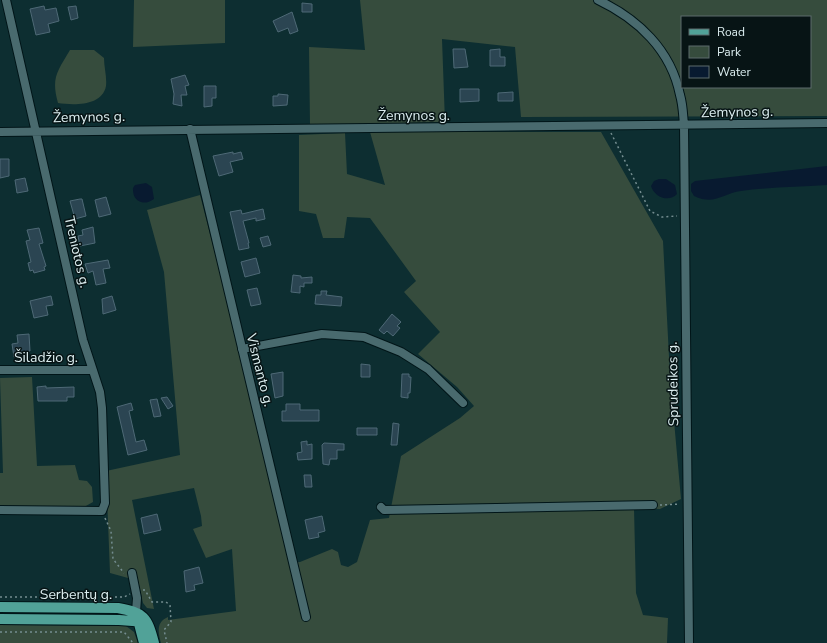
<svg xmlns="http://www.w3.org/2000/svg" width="827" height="643" viewBox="0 0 827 643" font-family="'Nunito Sans',sans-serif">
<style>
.green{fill:#364c3d;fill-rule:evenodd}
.water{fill:#081a30}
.building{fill:#2b4552;stroke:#4e6976}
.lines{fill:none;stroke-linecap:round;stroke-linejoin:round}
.minor-casing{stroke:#001518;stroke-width:10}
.major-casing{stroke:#001518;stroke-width:12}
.path{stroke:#748d90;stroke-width:1.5;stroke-dasharray:2 3;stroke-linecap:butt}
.minor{stroke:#496a6e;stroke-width:8}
.major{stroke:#51a298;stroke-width:10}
.labels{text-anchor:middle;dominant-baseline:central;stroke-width:3;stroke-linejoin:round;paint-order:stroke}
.street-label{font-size:14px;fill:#dceef0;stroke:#071415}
</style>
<rect width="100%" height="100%" fill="#0d2e31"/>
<path class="green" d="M 134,0 L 225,0 L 225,43 L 133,47 Z
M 360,0 L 827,0 L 827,116 L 521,117 L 515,47 L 442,39 L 445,122 L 310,125 L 309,47 L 365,50 ZM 682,17 L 810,17 L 810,87 L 682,87 Z
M 70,50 L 94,50 L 104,58 C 104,67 107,77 106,86 C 102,107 72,105 58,103 C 51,78 57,72 70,50 Z
M 370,132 L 601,132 L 663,241 L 670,376 L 681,499 L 660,509 L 634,508 L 636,593 L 643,615 L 668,618 L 667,643 L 161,643 C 158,632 156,622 168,617 L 168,620 L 236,611 L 232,549 L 206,558 L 193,529 L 202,526 L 201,516 L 194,488 L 132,500 L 154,609 L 147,608 L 143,603 L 137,576 L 128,578 L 110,573 L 106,471 L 180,455 L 164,272 L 147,210 L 200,195 L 251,394 L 289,563 L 300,562 L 332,549 L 338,552 L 341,565 L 348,567 L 357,562 L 370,520 L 389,518 L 401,456 L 460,418 L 474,406 L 457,387 L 418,354 L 440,332 L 404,292 L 416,281 L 370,218 L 347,217 L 344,238 L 323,238 L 316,214 L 299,211 L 299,135 L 345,133 L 347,174 L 385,185 Z
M 32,377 L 37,466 L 75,465 L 79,480 L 87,481 L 92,487 L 93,502 L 84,507 L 0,506 L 0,473 L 3,473 L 0,378 Z
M 0,625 L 126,626 L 134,632 L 138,643 L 0,643 Z"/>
<path class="water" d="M 827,166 L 827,185 C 798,187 769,187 741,191 C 723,193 715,206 694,196 L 691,191 L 691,184 L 695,181 Z
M 659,179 L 666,179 L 675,185 L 677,194 C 669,203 654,197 651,186 L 654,181 Z
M 146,183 L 152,187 L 154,199 C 143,207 132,201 133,188 L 135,185 Z"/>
<path class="building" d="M 302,3 L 312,4 L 312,12 L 302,12 Z
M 44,6 L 45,10 L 56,8 L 59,21 L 48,24 L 50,32 L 36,35 L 30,9 Z
M 76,6 L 78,18 L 71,20 L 68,7 Z
M 292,12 L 298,31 L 290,34 L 288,28 L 278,32 L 273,21 Z
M 453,49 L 465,49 L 468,67 L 454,68 Z
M 500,49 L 500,57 L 505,57 L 505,66 L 490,66 L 490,50 Z
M 185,75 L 189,85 L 185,86 L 187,95 L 181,95 L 182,106 L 173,104 L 174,94 L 171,79 Z
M 204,86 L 216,86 L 216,98 L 212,98 L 212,106 L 204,107 Z
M 460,89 L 479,89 L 479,101 L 460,102 Z
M 513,92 L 513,101 L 498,101 L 498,93 Z
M 278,94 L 288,95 L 287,105 L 273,106 L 273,96 L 278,96 Z
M 233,152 L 233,154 L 241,152 L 243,159 L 230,162 L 233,172 L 219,176 L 213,156 Z
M 0,159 L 9,159 L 9,176 L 0,178 Z
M 25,178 L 28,191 L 17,193 L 15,180 Z
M 106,197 L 111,214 L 99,217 L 95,200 Z
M 80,199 L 82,199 L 86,216 L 75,219 L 70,201 Z
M 263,209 L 265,219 L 256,221 L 256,218 L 243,221 L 249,243 L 248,243 L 249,248 L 239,250 L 230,212 L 241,210 L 242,214 Z
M 93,227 L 95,243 L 80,246 L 78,236 L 83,235 L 82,230 Z
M 39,228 L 43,243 L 39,244 L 46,266 L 44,267 L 45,270 L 34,273 L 33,270 L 30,271 L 28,263 L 31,262 L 26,241 L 30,240 L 27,230 Z
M 268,236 L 271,245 L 263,247 L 260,238 Z
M 256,258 L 260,273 L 245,277 L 241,262 Z
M 108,260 L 110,268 L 103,269 L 106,283 L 96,285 L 93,271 L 88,273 L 85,264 Z
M 293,275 L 301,276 L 301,278 L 312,277 L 312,283 L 304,283 L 304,287 L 300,286 L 300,293 L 291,292 Z
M 257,288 L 261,304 L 251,306 L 247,290 Z
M 321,291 L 327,291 L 326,295 L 342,297 L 341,306 L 315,304 L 316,295 L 321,295 Z
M 51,296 L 53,305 L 46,306 L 48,315 L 34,318 L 30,301 Z
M 112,296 L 116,310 L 103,314 L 102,299 Z
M 392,314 L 401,322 L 397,326 L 400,328 L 393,336 L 387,331 L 384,334 L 379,330 Z
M 29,334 L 30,351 L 25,352 L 25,356 L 14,357 L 12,344 L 18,343 L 17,335 Z
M 361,364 L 370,365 L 370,377 L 361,377 Z
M 283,372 L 283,396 L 275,398 L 271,374 Z
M 402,374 L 409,374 L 409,377 L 411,377 L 410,393 L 408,393 L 408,398 L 401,397 Z
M 46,386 L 46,388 L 74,387 L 74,397 L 67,397 L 67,401 L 38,401 L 37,387 Z
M 167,397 L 173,406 L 168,409 L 161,398 Z
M 157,399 L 161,416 L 154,417 L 150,400 Z
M 131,403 L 133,410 L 129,411 L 136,442 L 144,440 L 147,450 L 128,455 L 117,407 Z
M 286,404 L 300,404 L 300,410 L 319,410 L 319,421 L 282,421 L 282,411 L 286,411 Z
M 393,423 L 399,424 L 397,445 L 391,445 Z
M 357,428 L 377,428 L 377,435 L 357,435 Z
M 307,441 L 307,445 L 312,444 L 312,459 L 298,460 L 297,453 L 302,452 L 301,442 Z
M 324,443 L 344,444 L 344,450 L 337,450 L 337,459 L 330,459 L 329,465 L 323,464 L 322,445 Z
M 304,475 L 311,475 L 312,487 L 305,487 Z
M 157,514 L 161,530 L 144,534 L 141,518 Z
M 322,516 L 325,531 L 318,533 L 319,537 L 309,539 L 305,520 Z
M 199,567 L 203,583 L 194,585 L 195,590 L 186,592 L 184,571 Z"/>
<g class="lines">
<g class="minor-casing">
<path id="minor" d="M 598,0 C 638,19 671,50 680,95 C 683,105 683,115 684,125 L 689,643
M 190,129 L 306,617
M 0,132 L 827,123
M 242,349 L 322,334 L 364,337 L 401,352 L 428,369 L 463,403
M 0,370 L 92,370
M 381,507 L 384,510 L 653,505
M 0,510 L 102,511 L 105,503 L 102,408 L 100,392 L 83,340 L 6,0
M 132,573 L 137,598 L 136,612"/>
</g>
<g class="major-casing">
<path id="major" d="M 0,607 L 118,608 C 144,613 147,616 154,643
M 137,616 L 144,643
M 0,619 L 119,620 L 146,622"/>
</g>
<path class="path" d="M 611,133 L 650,211 L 662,217 L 677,216
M 660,505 L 680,504
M 105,518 L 111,531 L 113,559 L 124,573
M 143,590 L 145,590 L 152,602 L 166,602 L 170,605 L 171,622 L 164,630 L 167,643
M 0,597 L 124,597 L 130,594
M 0,632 L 124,632 L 133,643"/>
<use href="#minor" class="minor"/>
<use href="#major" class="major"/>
</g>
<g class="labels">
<g class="street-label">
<text transform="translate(737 112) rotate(-1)">Žemynos g.</text>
<text x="414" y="115">Žemynos g.</text>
<text transform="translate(89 117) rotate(-1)">Žemynos g.</text>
<text transform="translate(77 252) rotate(77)">Treniotos g.</text>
<text x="46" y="357">Šiladžio g.</text>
<text transform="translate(260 370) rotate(76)">Vismanto g.</text>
<text transform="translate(673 384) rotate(-91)">Sprudeikos g.</text>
<text x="76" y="594">Serbentų g.</text>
</g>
</g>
<rect x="681" y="16" width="130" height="72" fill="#071415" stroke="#5c6b6d"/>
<rect x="689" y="29" width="20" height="6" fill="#51a298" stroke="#5c6b6d"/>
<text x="717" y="36" font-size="12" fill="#dceef0">Road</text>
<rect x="689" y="46" width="20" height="12" fill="#364c3d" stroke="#5c6b6d"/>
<text x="717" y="56" font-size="12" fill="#dceef0">Park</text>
<rect x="689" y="66" width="20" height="12" fill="#081a30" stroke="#5c6b6d"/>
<text x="717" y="76" font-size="12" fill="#dceef0">Water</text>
</svg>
